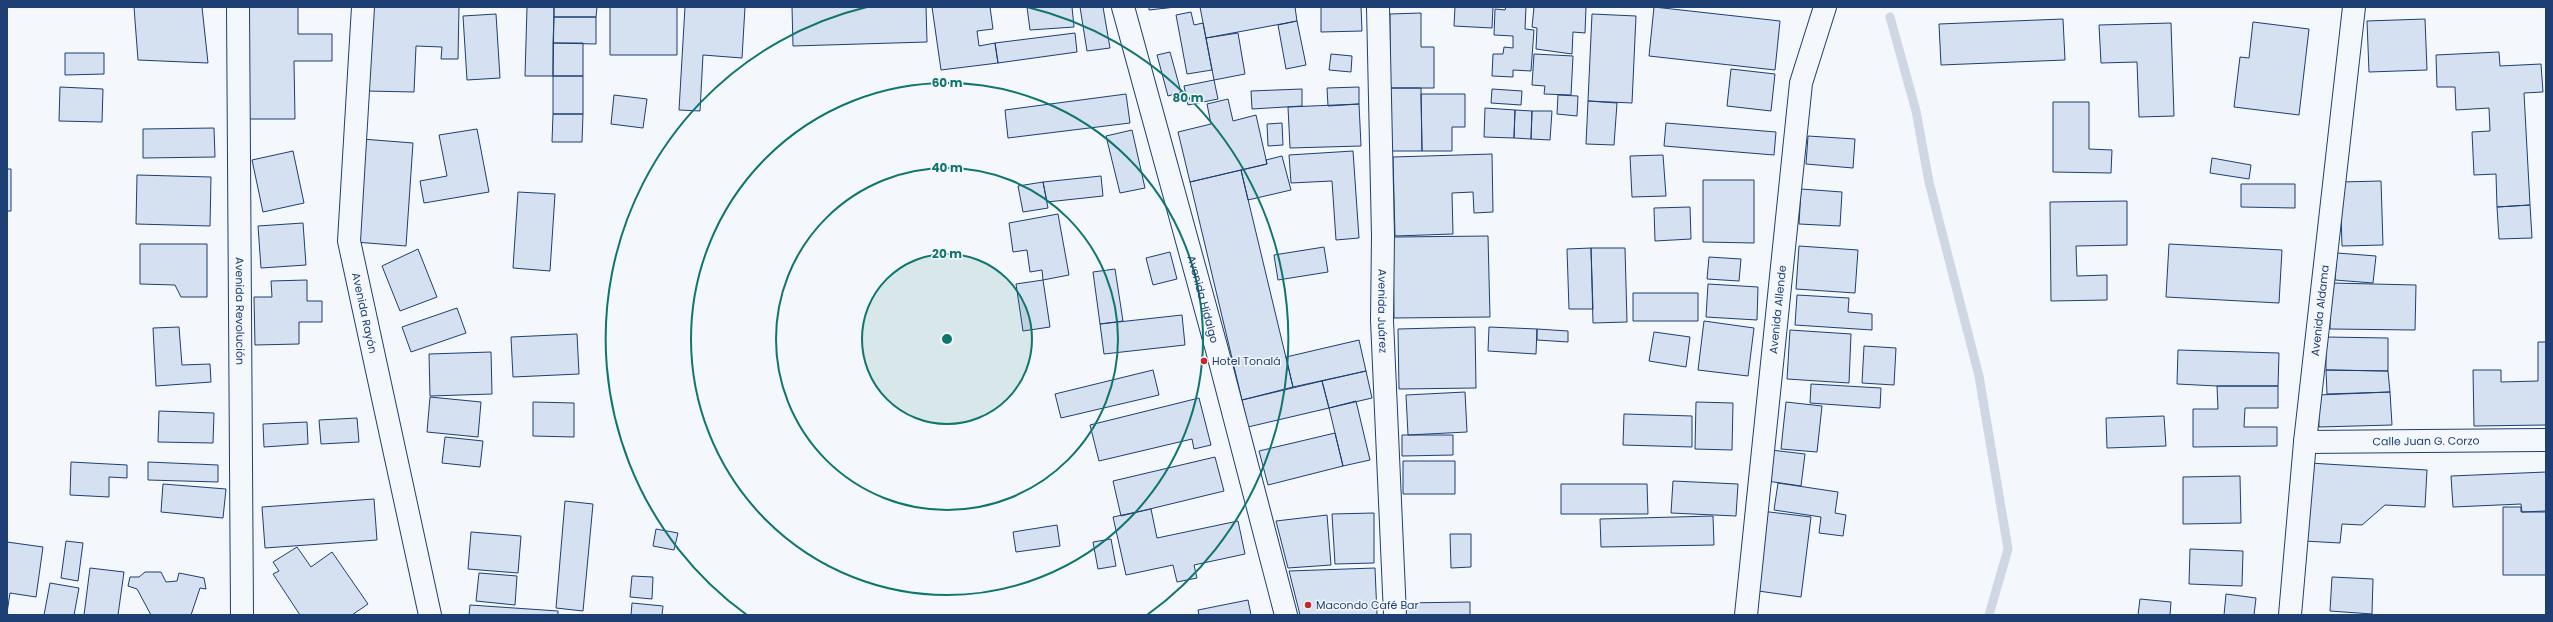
<svg xmlns="http://www.w3.org/2000/svg" width="2553" height="622" viewBox="0 0 2553 622" font-family="Poppins,sans-serif">
<style>
.lines{fill:none;stroke-linecap:round;stroke-linejoin:round}
.stream{stroke:#cfd7e4;stroke-width:9}
.building{fill:#d5e0f0;stroke:#1d3f73}
.minor-casing{stroke:#1d3f73;stroke-width:24}
.major-casing{stroke:#1d3f73;stroke-width:24}
.minor{stroke:#f4f7fb;stroke-width:22}
.major{stroke:#f4f7fb;stroke-width:22}
.ring{fill:none;stroke:#0f766e;stroke-width:2}
.poi-dot{fill:#c62828;stroke:#f4f7fb;stroke-width:1.5}
.labels{text-anchor:middle;dominant-baseline:central;stroke-width:3;stroke-linejoin:round;paint-order:stroke}
.street-label{font-size:11px;fill:#1d3f73;stroke:#f4f7fb}
.poi-label{font-size:11px;fill:#1d3f73;stroke:#f4f7fb;text-anchor:start}
.centre{fill:#0f766e;stroke:#f4f7fb;stroke-width:2}
.ring-label{font-size:12px;text-anchor:middle;font-weight:bold;fill:#0f766e;stroke:#f4f7fb;stroke-width:3;stroke-linejoin:round;paint-order:stroke}
</style>
<rect width="100%" height="100%" fill="#f4f7fb"/>
<g class="lines">
<path class="stream" d="M 1890,17 L 1916,111 L 1929,182 L 1979,376 L 2008,549 L 1989,615"/>
</g>
<path class="building" d="M 134,7 L 202,7 L 208,63 L 138,60 Z
M 242,7 L 298,7 L 298,34 L 332,34 L 332,61 L 294,61 L 295,119 L 243,119 Z
M 368,7 L 459,7 L 458,59 L 441,59 L 442,47 L 416,46 L 414,92 L 366,91 Z
M 527,7 L 554,7 L 553,76 L 525,76 Z
M 554,7 L 597,7 L 596,17 L 554,17 Z
M 610,7 L 677,7 L 677,55 L 610,55 Z
M 685,7 L 745,7 L 742,58 L 703,55 L 700,111 L 679,110 Z
M 792,7 L 926,7 L 927,42 L 793,46 Z
M 932,7 L 990,7 L 993,29 L 977,31 L 979,46 L 995,43 L 998,63 L 941,70 Z
M 1027,7 L 1072,7 L 1074,27 L 1030,30 Z
M 1080,7 L 1103,7 L 1110,48 L 1087,51 Z
M 1149,7 L 1176,7 L 1149,10 Z
M 1200,7 L 1295,7 L 1297,21 L 1206,38 Z
M 1321,7 L 1361,7 L 1362,31 L 1321,32 Z
M 1455,7 L 1493,7 L 1492,28 L 1454,26 Z
M 1506,7 L 1526,7 L 1525,29 L 1534,30 L 1531,71 L 1513,70 L 1513,77 L 1492,76 L 1493,54 L 1503,54 L 1504,47 L 1513,48 L 1513,36 L 1494,35 L 1495,9 L 1505,10 Z
M 1534,7 L 1586,7 L 1585,33 L 1573,32 L 1572,54 L 1536,49 L 1537,28 L 1532,27 Z
M 1654,7 L 1780,21 L 1775,70 L 1649,56 Z
M 1191,12 L 1194,25 L 1203,23 L 1212,70 L 1187,74 L 1176,15 Z
M 1421,13 L 1421,47 L 1434,47 L 1434,88 L 1390,88 L 1390,14 Z
M 496,14 L 500,78 L 467,80 L 463,16 Z
M 1592,14 L 1636,16 L 1632,103 L 1588,101 Z
M 554,17 L 596,17 L 596,44 L 553,43 Z
M 2063,19 L 2065,60 L 1941,65 L 1939,24 Z
M 2425,19 L 2427,70 L 2369,72 L 2367,21 Z
M 1297,21 L 1306,65 L 1286,69 L 1278,25 Z
M 2253,22 L 2309,29 L 2299,115 L 2234,107 L 2240,57 L 2249,58 Z
M 2171,23 L 2174,116 L 2139,117 L 2137,62 L 2101,63 L 2099,25 Z
M 1075,33 L 1077,52 L 998,63 L 995,43 Z
M 1238,33 L 1245,74 L 1214,80 L 1206,38 Z
M 553,43 L 583,43 L 583,76 L 553,76 Z
M 1170,52 L 1181,92 L 1168,96 L 1157,55 Z
M 2499,52 L 2500,66 L 2541,64 L 2543,92 L 2524,93 L 2530,205 L 2497,207 L 2496,174 L 2474,175 L 2472,132 L 2490,131 L 2489,108 L 2456,110 L 2455,87 L 2437,87 L 2436,55 Z
M 65,53 L 104,53 L 104,74 L 65,75 Z
M 1331,54 L 1352,56 L 1351,72 L 1329,70 Z
M 1534,54 L 1573,56 L 1571,95 L 1544,94 L 1545,86 L 1532,85 Z
M 1731,69 L 1775,74 L 1771,111 L 1727,106 Z
M 553,76 L 583,76 L 583,114 L 553,114 Z
M 1214,80 L 1218,99 L 1188,105 L 1184,86 Z
M 60,87 L 103,89 L 102,122 L 59,121 Z
M 1359,87 L 1359,104 L 1328,106 L 1327,88 Z
M 1390,88 L 1421,88 L 1422,151 L 1391,151 Z
M 1302,89 L 1302,106 L 1252,109 L 1251,91 Z
M 1492,89 L 1522,91 L 1521,105 L 1491,103 Z
M 1126,94 L 1130,123 L 1008,138 L 1005,110 Z
M 1421,94 L 1465,94 L 1465,127 L 1452,127 L 1452,151 L 1422,151 Z
M 614,95 L 647,99 L 643,128 L 611,124 Z
M 1558,95 L 1578,96 L 1577,116 L 1557,114 Z
M 1228,99 L 1233,121 L 1256,115 L 1267,164 L 1190,182 L 1178,132 L 1211,124 L 1207,104 Z
M 1588,101 L 1617,103 L 1614,145 L 1586,144 Z
M 2053,102 L 2089,102 L 2089,149 L 2112,150 L 2111,173 L 2053,172 Z
M 1359,104 L 1361,146 L 1290,148 L 1288,107 Z
M 1485,108 L 1515,110 L 1514,138 L 1484,137 Z
M 1515,110 L 1532,111 L 1531,139 L 1514,138 Z
M 1532,111 L 1552,111 L 1550,140 L 1531,139 Z
M 553,114 L 583,114 L 582,142 L 552,142 Z
M 1282,123 L 1283,145 L 1268,146 L 1267,124 Z
M 1666,123 L 1776,132 L 1774,155 L 1664,146 Z
M 214,128 L 215,157 L 143,158 L 143,129 Z
M 477,129 L 489,192 L 424,203 L 420,181 L 447,176 L 439,135 Z
M 1132,130 L 1145,188 L 1120,193 L 1106,136 Z
M 1808,136 L 1855,139 L 1853,168 L 1806,164 Z
M 362,139 L 413,143 L 406,246 L 355,242 Z
M 293,151 L 304,203 L 263,212 L 252,160 Z
M 1353,151 L 1359,238 L 1336,240 L 1332,181 L 1291,183 L 1289,155 Z
M 1492,154 L 1493,212 L 1474,213 L 1473,192 L 1452,193 L 1453,234 L 1395,236 L 1393,157 Z
M 1663,155 L 1666,196 L 1632,197 L 1630,156 Z
M 1282,156 L 1291,190 L 1248,200 L 1241,170 L 1267,164 L 1266,160 Z
M 2212,158 L 2251,165 L 2249,179 L 2210,173 Z
M 7,169 L 11,169 L 11,211 L 7,211 Z
M 1241,170 L 1293,387 L 1242,400 L 1190,182 Z
M 137,175 L 211,177 L 210,226 L 136,224 Z
M 1101,176 L 1103,196 L 1047,202 L 1043,182 Z
M 1703,180 L 1754,180 L 1754,243 L 1703,242 Z
M 2381,181 L 2383,245 L 2342,246 L 2340,182 Z
M 1043,182 L 1048,208 L 1023,212 L 1018,186 Z
M 2241,184 L 2295,184 L 2295,208 L 2241,207 Z
M 1801,189 L 1842,192 L 1840,226 L 1799,224 Z
M 518,192 L 555,194 L 550,271 L 513,268 Z
M 2127,201 L 2127,245 L 2076,246 L 2077,276 L 2107,275 L 2107,300 L 2051,301 L 2050,202 Z
M 2530,205 L 2532,238 L 2499,239 L 2497,207 Z
M 1690,207 L 1691,239 L 1655,241 L 1654,208 Z
M 1058,214 L 1069,275 L 1043,280 L 1042,270 L 1030,272 L 1027,250 L 1013,252 L 1009,223 Z
M 303,223 L 306,265 L 261,268 L 258,226 Z
M 1488,236 L 1490,317 L 1394,318 L 1393,237 Z
M 140,244 L 207,244 L 207,297 L 181,297 L 175,285 L 140,284 Z
M 2169,244 L 2282,250 L 2279,303 L 2166,297 Z
M 1799,246 L 1858,250 L 1855,293 L 1796,289 Z
M 1324,247 L 1328,272 L 1278,280 L 1274,255 Z
M 1591,248 L 1625,248 L 1627,322 L 1593,323 Z
M 1591,248 L 1593,309 L 1569,309 L 1567,249 Z
M 418,249 L 437,297 L 400,311 L 382,266 Z
M 1170,252 L 1177,279 L 1153,285 L 1146,258 Z
M 2337,253 L 2376,256 L 2373,283 L 2335,280 Z
M 1709,257 L 1741,259 L 1739,281 L 1707,279 Z
M 1115,269 L 1123,321 L 1100,324 L 1093,272 Z
M 307,280 L 307,301 L 322,301 L 322,322 L 299,322 L 299,344 L 255,345 L 254,297 L 272,297 L 271,281 Z
M 1043,280 L 1050,327 L 1023,331 L 1016,284 Z
M 2331,283 L 2416,285 L 2415,330 L 2330,329 Z
M 1708,284 L 1758,287 L 1757,320 L 1706,317 Z
M 1633,293 L 1698,293 L 1698,321 L 1633,321 Z
M 1797,295 L 1849,298 L 1848,312 L 1872,314 L 1872,330 L 1795,325 Z
M 457,308 L 466,333 L 411,352 L 402,327 Z
M 1182,315 L 1185,345 L 1104,354 L 1100,324 Z
M 1704,321 L 1754,328 L 1748,376 L 1698,370 Z
M 179,327 L 182,365 L 210,364 L 211,382 L 156,386 L 153,328 Z
M 1475,327 L 1476,388 L 1399,389 L 1398,329 Z
M 1489,327 L 1537,329 L 1536,354 L 1488,351 Z
M 1537,329 L 1568,331 L 1568,342 L 1537,340 Z
M 1790,330 L 1851,334 L 1849,383 L 1787,379 Z
M 1654,332 L 1690,337 L 1686,367 L 1649,361 Z
M 577,334 L 579,374 L 513,377 L 511,337 Z
M 2326,337 L 2388,338 L 2388,371 L 2326,370 Z
M 1359,340 L 1366,371 L 1293,387 L 1286,357 Z
M 2538,342 L 2546,342 L 2546,425 L 2474,426 L 2473,370 L 2501,370 L 2501,382 L 2538,381 Z
M 1864,346 L 1896,348 L 1894,385 L 1862,383 Z
M 2178,350 L 2279,353 L 2278,386 L 2217,386 L 2177,384 Z
M 491,352 L 492,394 L 430,396 L 429,354 Z
M 1153,370 L 1159,395 L 1061,418 L 1055,394 Z
M 2326,370 L 2388,371 L 2390,392 L 2327,394 Z
M 1366,371 L 1372,398 L 1329,408 L 1322,381 Z
M 1322,381 L 1329,408 L 1248,427 L 1242,400 Z
M 1811,384 L 1881,388 L 1880,408 L 1810,403 Z
M 2217,386 L 2278,386 L 2278,408 L 2245,408 L 2244,427 L 2277,427 L 2277,446 L 2193,447 L 2193,409 L 2218,409 Z
M 1465,392 L 1467,432 L 1408,435 L 1406,395 Z
M 2390,392 L 2392,425 L 2319,427 L 2318,395 Z
M 430,397 L 481,402 L 478,437 L 427,432 Z
M 1199,398 L 1211,445 L 1194,449 L 1192,439 L 1099,461 L 1090,425 Z
M 1356,401 L 1370,460 L 1343,466 L 1329,408 Z
M 533,402 L 574,403 L 574,437 L 533,436 Z
M 1696,402 L 1733,403 L 1732,450 L 1695,449 Z
M 1786,402 L 1822,406 L 1817,452 L 1781,449 Z
M 159,411 L 214,413 L 213,443 L 158,442 Z
M 1624,414 L 1692,416 L 1692,447 L 1623,445 Z
M 2164,416 L 2166,446 L 2107,448 L 2106,418 Z
M 357,418 L 359,442 L 321,444 L 319,420 Z
M 307,422 L 308,444 L 264,447 L 263,424 Z
M 1335,433 L 1343,466 L 1268,485 L 1259,451 Z
M 1402,435 L 1453,435 L 1453,455 L 1402,456 Z
M 445,437 L 483,441 L 480,467 L 442,463 Z
M 1771,450 L 1805,454 L 1801,486 L 1767,481 Z
M 1215,457 L 1224,491 L 1121,516 L 1113,481 Z
M 1403,461 L 1455,461 L 1455,494 L 1403,494 Z
M 71,462 L 127,465 L 127,478 L 109,477 L 109,497 L 70,495 Z
M 148,462 L 218,465 L 218,482 L 148,480 Z
M 2309,463 L 2427,470 L 2425,507 L 2385,505 L 2362,525 L 2342,524 L 2340,543 L 2304,541 Z
M 2546,472 L 2546,511 L 2522,512 L 2521,504 L 2453,507 L 2451,476 Z
M 2240,476 L 2241,523 L 2183,524 L 2183,477 Z
M 1673,481 L 1738,484 L 1736,516 L 1671,513 Z
M 1778,483 L 1838,492 L 1835,513 L 1846,515 L 1843,536 L 1819,533 L 1821,517 L 1774,510 Z
M 163,484 L 226,489 L 223,518 L 161,512 Z
M 1561,484 L 1647,484 L 1648,514 L 1561,514 Z
M 374,499 L 377,540 L 265,548 L 262,507 Z
M 565,501 L 593,504 L 583,611 L 556,608 Z
M 2503,507 L 2521,507 L 2521,512 L 2546,512 L 2546,575 L 2503,575 Z
M 1151,509 L 1157,538 L 1238,521 L 1245,554 L 1194,565 L 1197,578 L 1177,582 L 1173,565 L 1126,575 L 1113,517 Z
M 1761,511 L 1811,517 L 1801,597 L 1751,590 Z
M 1374,513 L 1374,563 L 1335,564 L 1332,514 Z
M 1327,515 L 1331,565 L 1288,568 L 1276,521 Z
M 1713,516 L 1714,545 L 1601,547 L 1600,519 Z
M 1057,525 L 1060,546 L 1016,552 L 1013,532 Z
M 656,529 L 678,533 L 674,550 L 653,546 Z
M 471,532 L 521,536 L 518,573 L 468,569 Z
M 1450,534 L 1471,534 L 1471,567 L 1451,568 Z
M 1111,539 L 1116,566 L 1098,569 L 1093,542 Z
M 66,541 L 83,543 L 78,581 L 61,578 Z
M 7,542 L 43,547 L 36,597 L 10,593 L 7,613 Z
M 297,547 L 311,567 L 332,552 L 368,604 L 352,615 L 300,615 L 273,574 L 279,571 L 273,562 Z
M 2190,549 L 2243,551 L 2242,586 L 2189,584 Z
M 90,568 L 124,572 L 118,615 L 84,615 Z
M 1375,568 L 1377,615 L 1300,615 L 1289,571 Z
M 145,572 L 161,572 L 166,582 L 177,581 L 179,573 L 204,578 L 206,589 L 200,588 L 191,615 L 151,615 L 137,589 L 128,586 L 130,577 L 139,577 Z
M 479,573 L 517,576 L 515,605 L 476,601 Z
M 632,576 L 653,577 L 652,599 L 630,597 Z
M 2332,577 L 2373,579 L 2372,614 L 2330,611 Z
M 50,583 L 79,588 L 74,615 L 44,615 Z
M 2226,594 L 2256,598 L 2254,615 L 2224,615 Z
M 2140,599 L 2171,602 L 2170,615 L 2138,615 Z
M 1248,600 L 1251,615 L 1199,615 L 1198,610 Z
M 1470,602 L 1470,615 L 1404,615 L 1403,603 Z
M 632,603 L 663,606 L 662,615 L 631,615 Z
M 470,605 L 558,611 L 558,615 L 469,615 Z"/>
<g class="lines">
<g class="minor-casing">
<g id="minor">
<path id="s1" d="M 238,7 L 242,615"/>
<path id="s2" d="M 1378,7 L 1383,236 L 1382,320 L 1395,615"/>
<path id="s3" d="M 2305,442 L 2546,440"/>
<path id="s4" d="M 1746,615 L 1801,83 L 1825,7"/>
<path id="s5" d="M 2290,615 L 2305,442 L 2354,7"/>
</g>
</g>
<g class="major-casing">
<g id="major">
<path id="s6" d="M 363,7 L 349,241 L 430,615"/>
<path id="s7" d="M 1123,7 L 1217,350 L 1286,615"/>
</g>
</g>
<use href="#minor" class="minor"/>
<use href="#major" class="major"/>
</g>
<circle cx="947" cy="339" r="85" fill="#0f766e" fill-opacity=".12"/>
<g class="ring">
<circle cx="947" cy="339" r="85"/>
<circle cx="947" cy="339" r="171"/>
<circle cx="947" cy="339" r="256"/>
<path d="M747 615A341 341 0 0 1 867 7M1027 7A341 341 0 0 1 1147 615"/>
</g>
<g class="poi-dot">
<circle cx="1204" cy="361" r="4"/>
<circle cx="1308" cy="605" r="4"/>
</g>
<g class="labels">
<g class="street-label">
<text stroke="none"><textPath href="#s7" startOffset="303">Avenida Hidalgo</textPath></text>
<text stroke="none"><textPath href="#s4" startOffset="307">Avenida Allende</textPath></text>
<text stroke="none"><textPath href="#s1" startOffset="304">Avenida Revolución</textPath></text>
<text stroke="none"><textPath href="#s2" startOffset="304">Avenida Juárez</textPath></text>
<text stroke="none"><textPath href="#s5" startOffset="306">Avenida Aldama</textPath></text>
<text stroke="none"><textPath href="#s6" startOffset="308">Avenida Rayón</textPath></text>
<text stroke="none"><textPath href="#s3" startOffset="121">Calle Juan G. Corzo</textPath></text>
</g>
<g class="poi-label">
<text x="1212" y="361">Hotel Tonalá</text>
<text x="1316" y="605">Macondo Café Bar</text>
</g>
</g>
<circle cx="947" cy="339" r="6" class="centre"/>
<g class="ring-label">
<text x="947" y="87">60 m</text>
<text x="1188" y="102">80 m</text>
<text x="947" y="172">40 m</text>
<text x="947" y="258">20 m</text>
</g>
<rect width="2553" height="622" fill="none" stroke="#1d3f73" stroke-width="16"/>
</svg>
